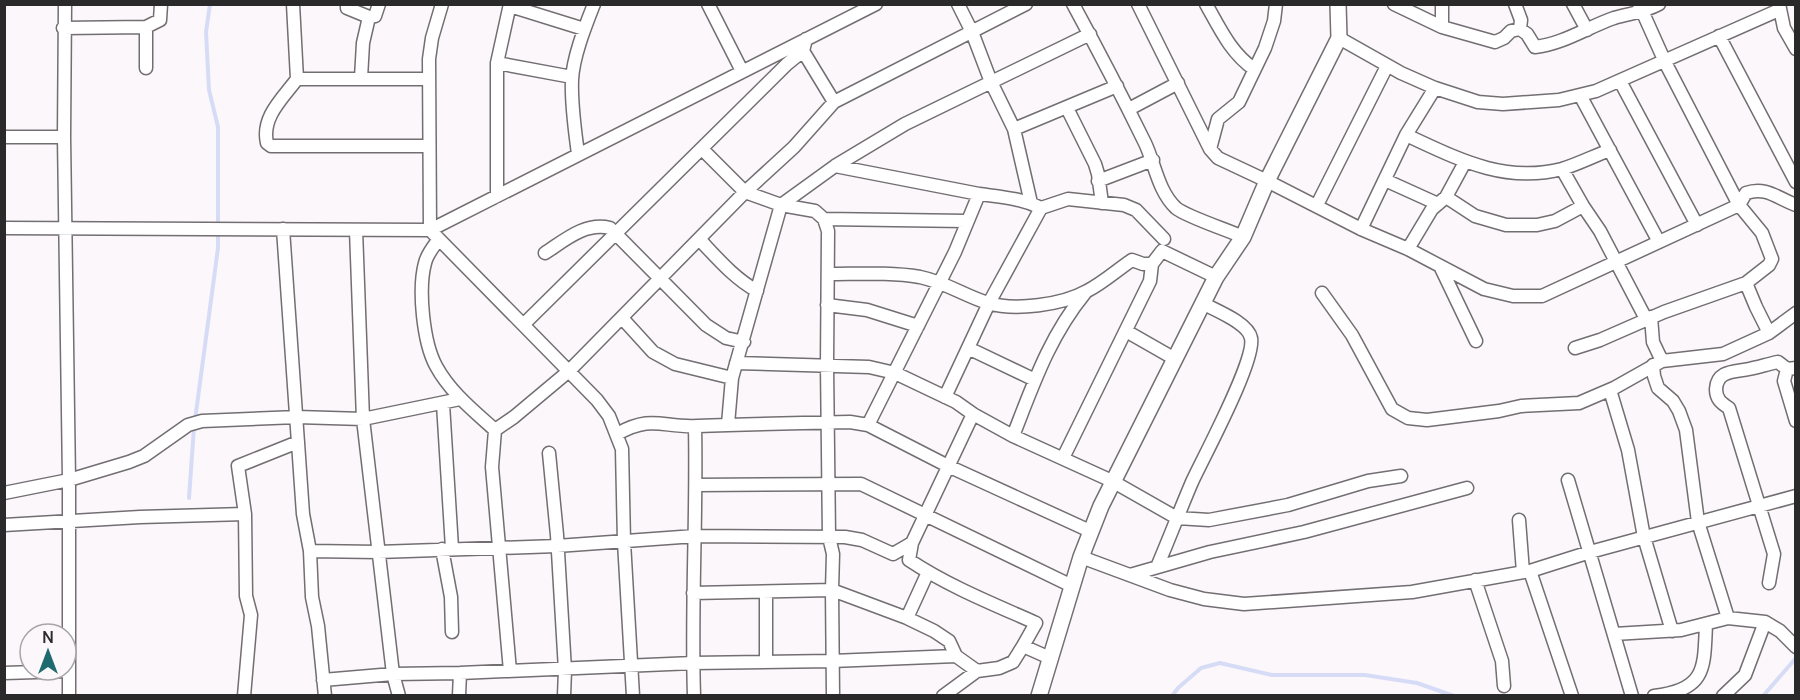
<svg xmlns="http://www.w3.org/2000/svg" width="1800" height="700" viewBox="0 0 1800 700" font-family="Manrope,sans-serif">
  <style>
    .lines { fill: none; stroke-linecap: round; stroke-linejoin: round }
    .stream { stroke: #d7dcf6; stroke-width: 4 }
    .minor-casing { stroke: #726e72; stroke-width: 15 }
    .major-casing { stroke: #726e72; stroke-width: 18 }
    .minor { stroke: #fff; stroke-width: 12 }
    .major { stroke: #fff; stroke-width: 15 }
  </style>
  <rect width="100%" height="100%" fill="#fbf7fb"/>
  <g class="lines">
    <!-- stream -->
    <path class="stream" d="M 195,420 L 218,248 L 218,127 L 209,90 L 206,32 L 210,4
      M 189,498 L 194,427
      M 1172,696 L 1178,688 L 1201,668 L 1220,663 L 1272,675 L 1365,675 L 1417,683 L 1454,696
      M 1763,696 L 1796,658"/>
    <!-- minor casing -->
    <g class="minor-casing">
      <path id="minor" d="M 65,4 L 64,137 L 69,480 L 69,696
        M 293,4 L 297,79 C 283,98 261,117 267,143 L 271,146 L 428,146
        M 347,4 L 347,8 L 369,17
        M 442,4 L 432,38 L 429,59 L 430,230 L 597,400 L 609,416 L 622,449 L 624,542 L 633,696
        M 708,4 L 742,71
        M 958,4 L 972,32 L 991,82 L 1014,129 L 1031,203
        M 1073,4 C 1098,50 1122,96 1145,143 C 1155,164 1158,191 1176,208 C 1187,217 1228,230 1243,237
        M 1138,4 L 1210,149 L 1218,158 L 1267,181 L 1361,229 L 1408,249 L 1484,289 L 1513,296 L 1542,296 L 1739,205 L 1746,193 C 1766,186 1777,198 1796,205
        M 1206,4 C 1220,29 1231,53 1254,69
        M 1394,4 L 1442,27 L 1495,42 L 1504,38 L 1511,31 L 1520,29 L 1527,34 L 1535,47 C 1563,44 1588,27 1614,18 C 1631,13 1642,13 1659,4
        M 1515,4 L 1521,20 L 1520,29
        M 1573,4 L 1587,30
        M 1779,4 L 1784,28 L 1796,49
        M 510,6 L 584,29
        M 1442,27 L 1442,4
        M 63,28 L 146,27
        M 1719,36 L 1796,182
        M 1339,38 L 1401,73 L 1435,88 L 1478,102 L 1503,104 L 1559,100 L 1596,91 L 1779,10
        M 803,51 L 834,102
        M 497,63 L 572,77
        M 146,68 L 146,27 L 160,20 L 161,4
        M 361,78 L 363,43 L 369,17 L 375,16 L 379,4
        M 297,79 L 429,79
        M 1620,81 L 1697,225
        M 1580,95 L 1659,242
        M 1067,108 L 1095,164 L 1098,174 L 1102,203
        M 1129,109 L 1178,83
        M 1014,129 L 1117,86
        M 1406,135 C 1456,158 1504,184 1562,169 C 1578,164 1594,156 1610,150
        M 4,137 L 64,137
        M 1210,149 L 1218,119 L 1239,102 L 1265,48 L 1274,21 L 1276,4
        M 578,154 C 575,130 571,105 572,80 C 573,57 585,27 594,4
        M 1465,162 L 1446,197 L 1475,216 L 1506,225 L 1537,225 L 1555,221 L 1583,206
        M 835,166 L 979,194
        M 1562,169 L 1583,206 L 1600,231 L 1646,319
        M 1385,180 L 1438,204
        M 1098,181 L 1153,160
        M 497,196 L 497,63 L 510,4
        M 1317,205 L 1387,66
        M 1041,208 L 1068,199 L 1124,205 L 1136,210 L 1164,239
        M 824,219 L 966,221
        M 4,228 L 430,230 L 876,4
        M 283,229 L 303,514 L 310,551 L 312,597 L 318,626 L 325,696
        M 1361,229 L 1406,135 L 1435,88
        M 356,230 L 363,419 L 393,674 L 399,696
        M 439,239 C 434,246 427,254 425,263 C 418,289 423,342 436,366 C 450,392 474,411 495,430 L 492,467 L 510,671
        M 700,240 C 718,259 734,278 757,291
        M 1408,249 L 1432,209 L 1446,197
        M 545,253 C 565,240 585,222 610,228 L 706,325 L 726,338 L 744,342
        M 1441,268 L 1476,341
        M 828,274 C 859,274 890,272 920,277 C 945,282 965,296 988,303 C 1015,311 1062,305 1087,291 C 1103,283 1117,270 1132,260 L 1143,264 L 1152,264
        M 1746,283 L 1756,307 L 1769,333
        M 1322,293 L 1352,335 L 1392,409 L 1408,418 L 1427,420 L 1499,411 L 1521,406 L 1579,403 L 1614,388 L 1662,361 L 1723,354 L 1769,333 L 1796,313
        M 827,305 L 867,310 L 918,326
        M 1651,317 L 1653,342 L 1662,361
        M 622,318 L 653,352 L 675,364 L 732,378
        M 524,324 L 787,64 L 803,51 L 806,39
        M 1126,331 L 1175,359
        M 968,348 L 1035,380
        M 1575,348 L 1600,340 L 1664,312 L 1746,283 L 1769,265 L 1772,259 L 1762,233 L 1739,205 L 1665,62 L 1639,4
        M 1653,365 L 1654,376 L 1658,388 L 1673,401 L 1679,411 L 1686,430 L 1698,522 L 1728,618 L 1765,622 L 1780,631 L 1796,647
        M 1796,368 L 1787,369 L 1784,381 L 1796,421
        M 1610,390 L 1628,450 L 1644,537 L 1672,631
        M 443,404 L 452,548
        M 973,414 L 1013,436 L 1112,481 L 1177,518 L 1209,520 L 1288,505 L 1368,481 L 1401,476
        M 728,424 L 732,378 L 781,205 L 835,166 L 905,124 L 1090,34
        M 868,425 L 955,252 L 979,194 C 1001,197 1021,198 1041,208 L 989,303 L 945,397
        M 495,430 L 514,417 L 569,371 L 745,192 L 794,147 L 834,102 L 1026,4
        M 617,434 C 653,414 662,428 698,426 C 749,424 799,423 850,422 L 868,425 L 948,466 L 1090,531
        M 1013,436 C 1033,385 1049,337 1085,293
        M 549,453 L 557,535 L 565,670 L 564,696
        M 1063,458 L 1150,281 L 1152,264 L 1162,251 L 1216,277
        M 1568,480 L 1632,696
        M 696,485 L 861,484 L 1072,586
        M 4,493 L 69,480 L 129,462 L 144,456 L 188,425 L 202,421 L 297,417 L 363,419 L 460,399
        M 1519,520 L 1523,572
        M 4,525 L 140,517 L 245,514
        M 912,543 L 909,560 C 948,586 993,604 1036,623 L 1023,646
        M 442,549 L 451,597 L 452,632
        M 310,551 L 378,552 L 557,546 L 695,536 L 845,537 L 862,540 L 893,554 L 912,543 L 973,414 L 956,402 L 895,373 L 869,367 L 736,363
        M 1081,557 L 1170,590 L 1204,599 L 1244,604 L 1412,592 L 1530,571 L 1590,552 L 1796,496
        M 1157,567 C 1169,539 1180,510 1192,482 C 1204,456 1256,360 1251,338 C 1248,323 1217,311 1204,304
        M 1530,571 L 1572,696
        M 1130,575 L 1210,552 L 1304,532 L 1467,488
        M 1475,580 L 1502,661 L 1504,686
        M 1769,583 L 1774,554 L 1729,408 C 1721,403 1716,399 1716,389 C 1717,370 1735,372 1749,369 C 1759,367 1768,364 1778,362 L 1787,369
        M 766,592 L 766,661
        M 693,593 L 832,590 L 833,554 L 829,537 L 827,365 L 828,231 L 824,219 L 815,211 L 781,205 L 745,192 L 702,149
        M 907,618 L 928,572
        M 1614,634 L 1681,630 L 1728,618
        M 4,673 L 69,671
        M 323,680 L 393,674 L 460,673 L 693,663 L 832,661 L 956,656
        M 244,696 L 251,615 L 246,596 L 245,514 L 238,466 L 298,442
        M 459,696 L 460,673
        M 694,696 C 691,606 697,516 695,427
        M 833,696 L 832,590 L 907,618 L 934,631 L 949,641 L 956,656 L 977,671
        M 943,696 L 977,671 L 999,668 L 1013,662 L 1023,646 L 1050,658
        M 1654,696 C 1707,690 1704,667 1706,624
        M 1723,696 L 1745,675 L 1765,622"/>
    </g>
    <!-- major casing -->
    <g class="major-casing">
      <path id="major" d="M 1039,696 L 1081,557 L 1101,506 L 1216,277 L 1243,237 L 1267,181 L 1339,38 L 1338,4"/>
    </g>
    <!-- minor -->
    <use href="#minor" class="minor"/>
    <!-- major -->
    <use href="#major" class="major"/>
  </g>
  <!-- border -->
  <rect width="1800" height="700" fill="none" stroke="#2b2a2b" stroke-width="12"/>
  <!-- north arrow -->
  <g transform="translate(48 652)"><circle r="28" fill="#fbf7fb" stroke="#a8a5a8" stroke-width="1.5"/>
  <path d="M0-4.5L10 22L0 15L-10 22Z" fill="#1e6a6f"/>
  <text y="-9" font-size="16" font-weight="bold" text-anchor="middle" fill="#2b2a2b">N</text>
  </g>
</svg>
